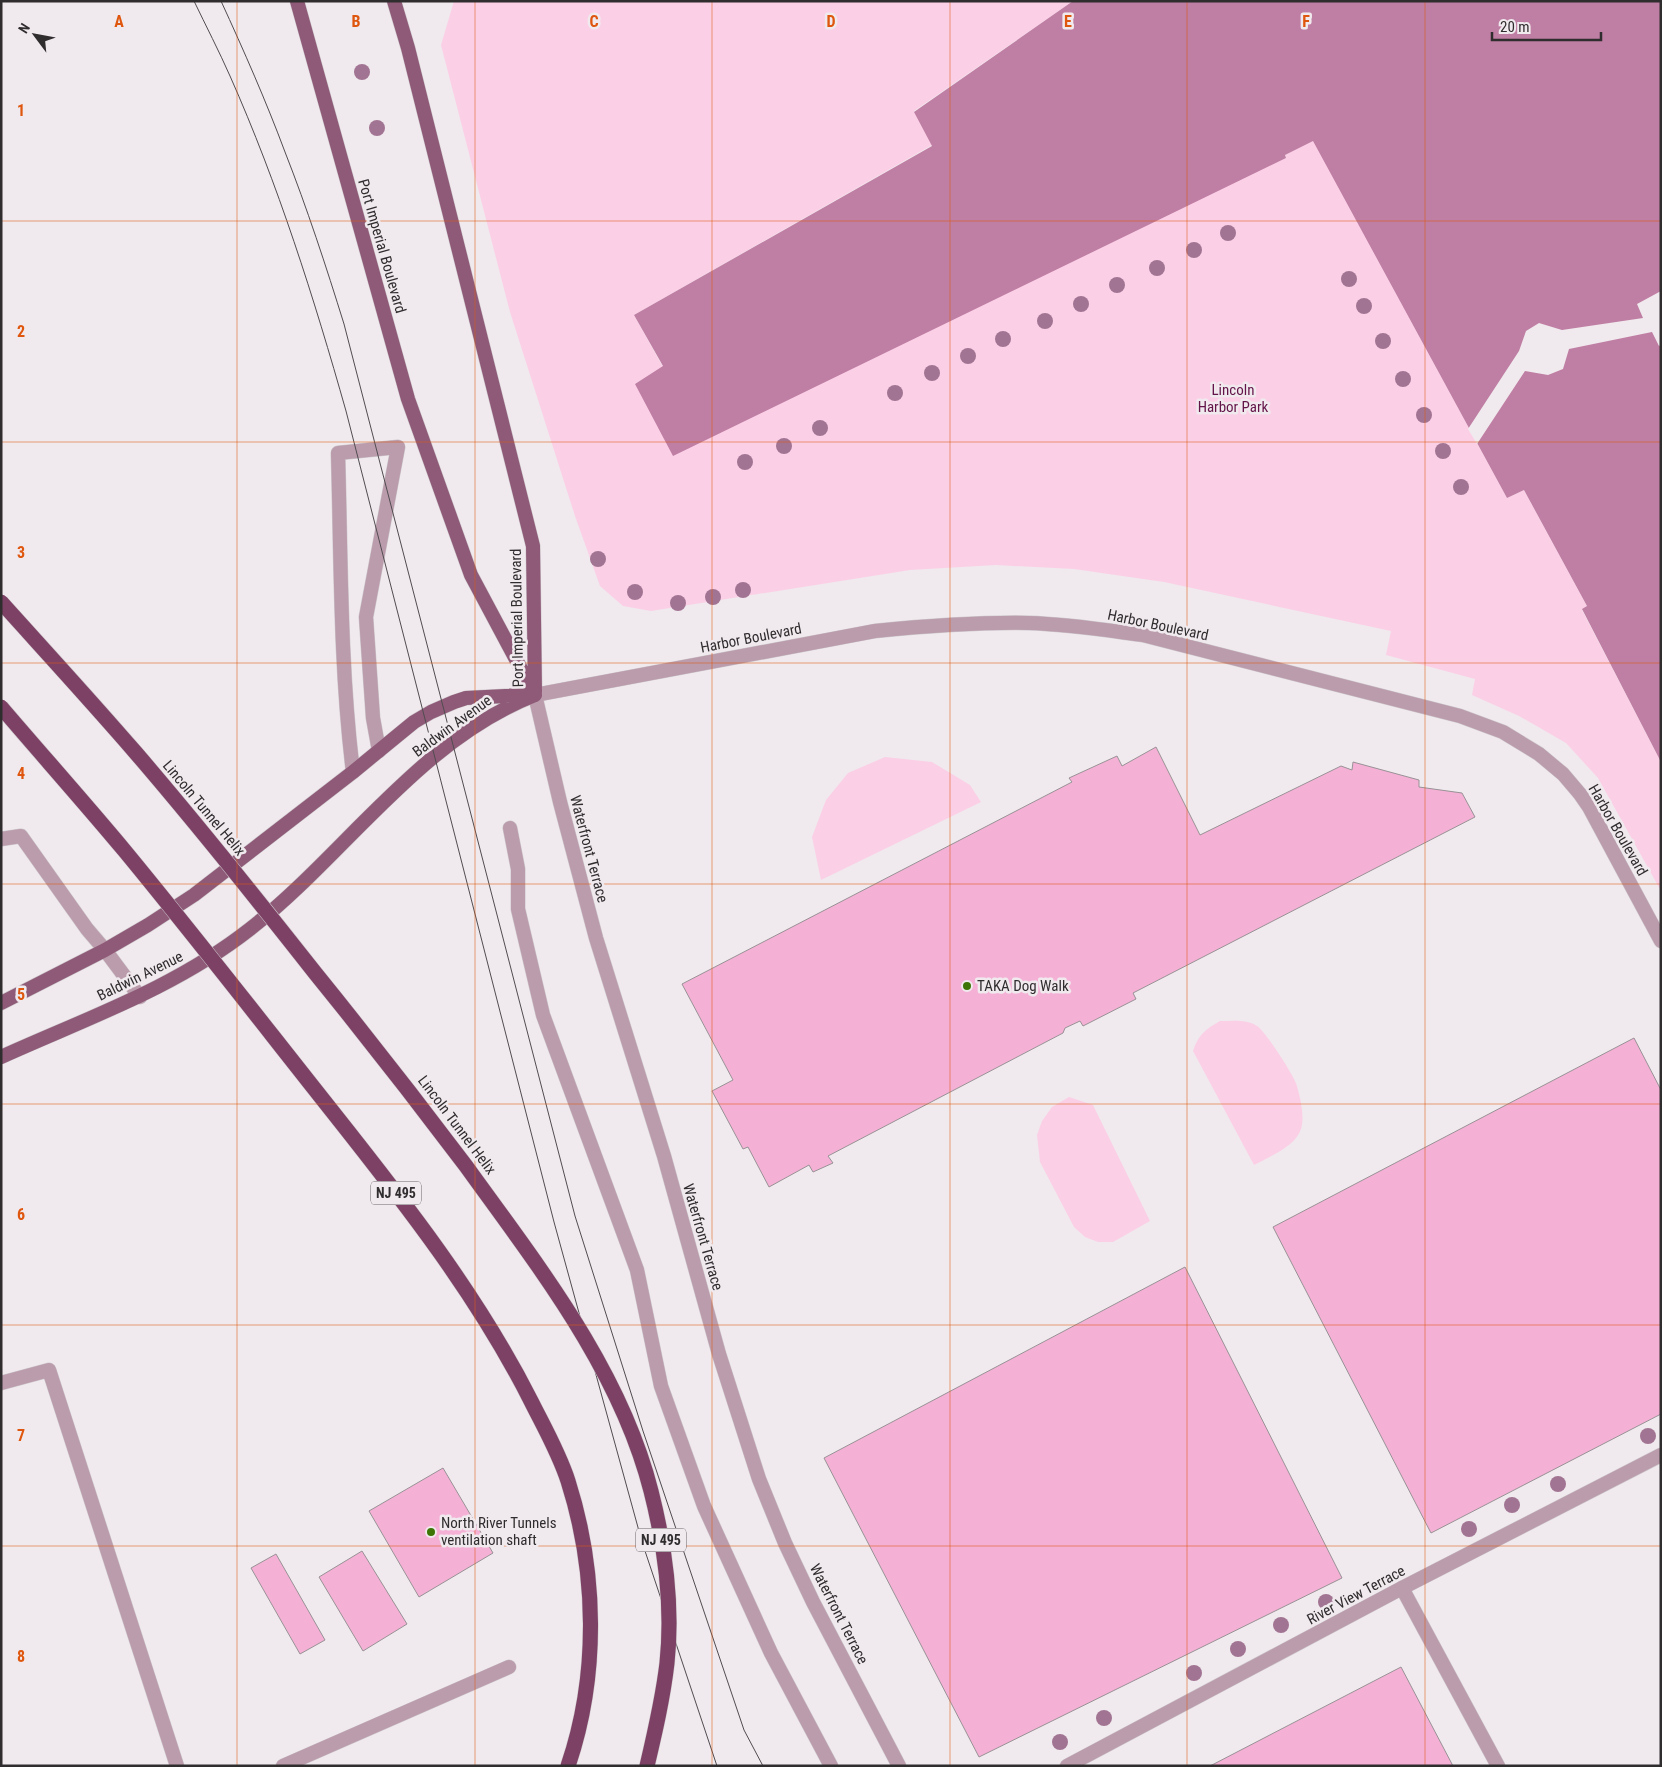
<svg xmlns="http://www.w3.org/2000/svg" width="1662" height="1767" viewBox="0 0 1662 1767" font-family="'Roboto Condensed',sans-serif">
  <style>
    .green { fill: #fbd0e7 }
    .water { fill: #bf7ea3 }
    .pier { fill: #f0e9ed }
    .building { fill: #f5b0d6; stroke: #989295 }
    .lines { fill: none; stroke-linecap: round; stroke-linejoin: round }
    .service-casing { stroke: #cdc7cb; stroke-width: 15 }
    .pedestrian-casing { stroke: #cdc7cb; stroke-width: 15 }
    .minor-casing { stroke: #cdc7cb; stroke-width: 15 }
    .tertiary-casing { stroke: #cdc7cb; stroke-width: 15 }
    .primary-casing { stroke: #cdc7cb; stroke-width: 15 }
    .service { stroke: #bb9cac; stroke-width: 14 }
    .pedestrian { stroke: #bb9cac; stroke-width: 14 }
    .minor { stroke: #bb9cac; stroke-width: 14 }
    .tertiary { stroke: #bb9cac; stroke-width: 14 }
    .primary { stroke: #8e5a78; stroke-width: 14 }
    .tram { stroke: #504c4f; stroke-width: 1 }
    .motorway-bridge-casing { stroke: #cdc7cb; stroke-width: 16; stroke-linecap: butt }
    .motorway-bridge { stroke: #7d4165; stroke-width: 15 }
    .tree { fill: #a27493 }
    .grid { fill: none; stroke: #df570e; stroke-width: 1; stroke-opacity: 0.55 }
    .poi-dot { fill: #3c7505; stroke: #f0e9ed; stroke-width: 2 }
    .labels { text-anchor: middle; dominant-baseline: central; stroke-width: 5; stroke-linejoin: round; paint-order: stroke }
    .shield { fill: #f0e9ed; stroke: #6a6568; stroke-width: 1 }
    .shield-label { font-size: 14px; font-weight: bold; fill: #302d2f }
    .street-label { font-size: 15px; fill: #302d2f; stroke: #f0e9ed }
    .park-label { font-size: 15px; fill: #631449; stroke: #f0e9ed }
    .poi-label { font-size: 15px; fill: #302d2f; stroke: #f0e9ed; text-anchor: start }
    .grid-label { font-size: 16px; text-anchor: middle; font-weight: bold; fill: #df570e; stroke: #f0e9ed; stroke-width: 5; stroke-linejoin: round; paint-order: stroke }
  </style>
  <rect width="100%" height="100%" fill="#f0e9ed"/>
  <!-- green -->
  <path class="green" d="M 454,1 L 1073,1 L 914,111 L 932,145 L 634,315 L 663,367 L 635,384 L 1286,158 L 1285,155 L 1313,140 L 1507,498 L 1524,490 L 1587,606 L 1582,610 L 1661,762 L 1661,891 L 1598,778 L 1566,743 L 1519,716 L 1472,695 L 1475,679 L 1386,655 L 1391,631 L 1164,582 L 1074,569 L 996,565 L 910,570 L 651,611 L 623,606 L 600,586 L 575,516 L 510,312 L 441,45 Z
    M 885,757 L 932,762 L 970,785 L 981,802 L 821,880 L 812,837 L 826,800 L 848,773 Z
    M 1220,1021 C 1232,1021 1247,1019 1257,1026 C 1266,1032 1292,1073 1296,1083 C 1300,1096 1305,1116 1301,1129 C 1296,1146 1269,1157 1254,1165 L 1193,1051 C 1198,1035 1206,1029 1220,1021 Z
    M 1069,1097 L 1093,1105 L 1150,1221 L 1113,1242 L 1098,1242 L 1085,1237 L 1074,1227 L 1040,1162 L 1037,1135 L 1042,1121 L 1052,1107 Z"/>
  <!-- water -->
  <path class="water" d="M 1073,1 L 1661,1 L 1661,762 L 1582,609 L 1587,606 L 1524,490 L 1507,498 L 1313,141 L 1285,155 L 1286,158 L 673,456 L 635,384 L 663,366 L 634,315 L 932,146 L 914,112 Z"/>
  <!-- pier -->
  <path class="pier" d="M 1661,291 L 1661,345 L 1659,346 L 1652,332 L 1569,349 L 1563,369 L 1548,375 L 1525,371 L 1477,444 L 1468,429 L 1519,351 L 1526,331 L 1539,323 L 1562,330 L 1643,318 L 1637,304 Z"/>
  <!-- building -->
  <path class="building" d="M 1156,747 L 1200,835 L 1341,766 L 1352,770 L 1353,762 L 1419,780 L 1419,787 L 1462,793 L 1475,817 L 1133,993 L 1136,999 L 1083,1026 L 1080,1021 L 1065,1028 L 1063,1033 L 828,1156 L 833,1163 L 813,1172 L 809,1165 L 769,1187 L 748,1147 L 743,1149 L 712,1091 L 733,1080 L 682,984 L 1072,782 L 1069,778 L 1117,756 L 1122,766 Z
    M 1634,1038 L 1661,1090 L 1661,1414 L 1431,1533 L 1273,1227 Z
    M 1185,1267 L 1342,1578 L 979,1757 L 824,1458 Z
    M 443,1468 L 493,1553 L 419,1597 L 369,1511 Z
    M 362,1551 L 407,1624 L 363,1651 L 319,1577 Z
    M 276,1554 L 325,1640 L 300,1654 L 251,1568 Z
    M 1401,1667 L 1453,1766 L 1210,1766 Z"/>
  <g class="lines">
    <!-- service casing -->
    <g class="service-casing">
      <path id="service" d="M 353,772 C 340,667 341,559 338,453 L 398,447 L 366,617 L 373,718 L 379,751
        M 1,839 L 21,836 L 87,929 L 105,950 L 140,997
        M 1,1383 L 49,1370 L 177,1766
        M 1402,1588 L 1498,1766
        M 283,1766 L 509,1667"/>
    </g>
    <!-- pedestrian casing -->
    <g class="pedestrian-casing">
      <path id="pedestrian" d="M 510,828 L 518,869 L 518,909 L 543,1015 L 637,1270 L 661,1386 L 704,1506 L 771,1653 L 831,1766"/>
    </g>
    <!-- minor casing -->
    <g class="minor-casing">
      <path id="minor" d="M 535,695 L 875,631 C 926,626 977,622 1029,623 C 1067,624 1105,630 1143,635 L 1460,716 L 1503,732 L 1539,754 L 1563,774 L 1580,794 L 1589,807 L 1661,941
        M 1067,1766 L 1402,1588 L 1661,1455"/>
    </g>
    <!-- tertiary casing -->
    <g class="tertiary-casing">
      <path id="tertiary" d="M 535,695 L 560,802 L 596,938 L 664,1156 L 719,1354 L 759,1479 L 785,1543 L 813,1602 L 899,1766"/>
    </g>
    <!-- primary casing -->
    <g class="primary-casing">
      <path id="primary" d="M 297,1 L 408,399 L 471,575 L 535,695
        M 394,1 L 408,48 L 533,546 L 535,692
        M 1,1003 L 105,950 L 148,925 L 194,895 L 353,772 L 414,722 L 431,712 L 454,702 L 466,698 L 524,695
        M 1,1057 C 87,1018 175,988 250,929 C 346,854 418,741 535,695"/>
    </g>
    <!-- service -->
    <use href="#service" class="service"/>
    <!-- pedestrian -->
    <use href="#pedestrian" class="pedestrian"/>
    <!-- minor -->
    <use href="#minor" class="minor"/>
    <!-- tertiary -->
    <use href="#tertiary" class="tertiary"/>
    <!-- primary -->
    <use href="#primary" class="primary"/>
    <!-- tram -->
    <path class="tram" d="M 194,1 C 206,26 219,51 230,76 C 278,184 314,298 346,411 L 554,1222 L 642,1542 L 717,1766
      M 221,1 C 244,51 266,101 285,152 C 307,208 326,266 344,324 L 575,1216 L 643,1431 L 744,1730 L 763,1766"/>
    <!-- motorway-bridge casing -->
    <g class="motorway-bridge-casing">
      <path id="motorway-bridge" d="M 1,602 C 46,652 92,702 136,753 C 198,825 257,899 316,974 C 367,1037 417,1101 466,1166 C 538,1266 620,1369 651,1491 C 665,1546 673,1606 667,1663 C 663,1698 655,1732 647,1766
        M 1,707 C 42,755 84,802 124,850 C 195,936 263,1024 332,1111 C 405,1203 478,1296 531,1401 C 544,1427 559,1453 568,1481 C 597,1572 599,1675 568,1766"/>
    </g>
    <!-- motorway-bridge -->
    <use href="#motorway-bridge" class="motorway-bridge"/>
  </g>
  <!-- trees -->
  <g class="tree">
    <circle cx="362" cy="72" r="8"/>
    <circle cx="377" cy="128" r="8"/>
    <circle cx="1228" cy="233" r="8"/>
    <circle cx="1194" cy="250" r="8"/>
    <circle cx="1157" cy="268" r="8"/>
    <circle cx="1349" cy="279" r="8"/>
    <circle cx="1117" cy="285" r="8"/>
    <circle cx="1081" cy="304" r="8"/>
    <circle cx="1364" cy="306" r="8"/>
    <circle cx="1045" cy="321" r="8"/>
    <circle cx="1003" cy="339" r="8"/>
    <circle cx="1383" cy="341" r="8"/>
    <circle cx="968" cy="356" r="8"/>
    <circle cx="932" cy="373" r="8"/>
    <circle cx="1403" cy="379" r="8"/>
    <circle cx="895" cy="393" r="8"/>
    <circle cx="1424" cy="415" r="8"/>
    <circle cx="820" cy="428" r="8"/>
    <circle cx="784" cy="446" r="8"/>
    <circle cx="1443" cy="451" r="8"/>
    <circle cx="745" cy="462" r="8"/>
    <circle cx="1461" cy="487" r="8"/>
    <circle cx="598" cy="559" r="8"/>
    <circle cx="743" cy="590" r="8"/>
    <circle cx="635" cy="592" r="8"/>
    <circle cx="713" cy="597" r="8"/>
    <circle cx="678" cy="603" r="8"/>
    <circle cx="1648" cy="1436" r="8"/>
    <circle cx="1558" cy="1484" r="8"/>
    <circle cx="1512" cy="1505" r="8"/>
    <circle cx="1469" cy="1529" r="8"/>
    <circle cx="1326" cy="1602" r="8"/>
    <circle cx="1281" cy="1625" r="8"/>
    <circle cx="1238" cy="1649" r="8"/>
    <circle cx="1194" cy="1673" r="8"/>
    <circle cx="1104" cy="1718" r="8"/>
    <circle cx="1060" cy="1742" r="8"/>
  </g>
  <!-- grid -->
  <path class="grid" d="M 237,1 L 237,1766M 475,1 L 475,1766M 712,1 L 712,1766M 950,1 L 950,1766M 1187,1 L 1187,1766M 1425,1 L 1425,1766M 1,221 L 1661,221M 1,442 L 1661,442M 1,663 L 1661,663M 1,884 L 1661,884M 1,1104 L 1661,1104M 1,1325 L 1661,1325M 1,1546 L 1661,1546"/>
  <!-- markers -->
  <g class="poi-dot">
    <circle cx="967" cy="986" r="5"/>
    <circle cx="431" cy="1532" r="5"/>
  </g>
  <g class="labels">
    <!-- shield labels -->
    <g class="shield">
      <rect x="371" y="1181.5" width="50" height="23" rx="4"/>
      <rect x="636" y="1528.5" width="50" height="23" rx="4"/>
    </g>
    <g class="shield-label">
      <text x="396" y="1193">NJ 495</text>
      <text x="661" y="1540">NJ 495</text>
    </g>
    <!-- street labels -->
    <g class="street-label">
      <text transform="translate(382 246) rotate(74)">Port Imperial Boulevard</text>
      <text transform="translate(517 618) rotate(-91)">Port Imperial Boulevard</text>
      <text transform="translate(1158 625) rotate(12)">Harbor Boulevard</text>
      <text transform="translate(751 638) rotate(-11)">Harbor Boulevard</text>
      <text transform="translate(452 726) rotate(-36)">Baldwin Avenue</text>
      <text transform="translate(204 808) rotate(50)">Lincoln Tunnel Helix</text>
      <text transform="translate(1618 830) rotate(60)">Harbor Boulevard</text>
      <text transform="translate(589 849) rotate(75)">Waterfront Terrace</text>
      <text transform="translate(140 976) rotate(-26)">Baldwin Avenue</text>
      <text transform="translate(457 1125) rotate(53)">Lincoln Tunnel Helix</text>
      <text transform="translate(703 1237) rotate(74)">Waterfront Terrace</text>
      <text transform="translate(1356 1595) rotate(-28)">River View Terrace</text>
      <text transform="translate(839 1614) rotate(63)">Waterfront Terrace</text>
    </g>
    <!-- park labels -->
    <g class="park-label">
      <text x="1233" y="390">Lincoln<tspan x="1233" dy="17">Harbor Park</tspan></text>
    </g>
    <!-- poi labels -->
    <g class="poi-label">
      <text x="977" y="986">TAKA Dog Walk</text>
      <text x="441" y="1523">North River Tunnels<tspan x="441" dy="17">ventilation shaft</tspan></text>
    </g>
  </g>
  <g class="grid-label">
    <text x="119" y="27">A</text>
    <text x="356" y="27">B</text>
    <text x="594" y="27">C</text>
    <text x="831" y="27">D</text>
    <text x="1068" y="27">E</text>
    <text x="1306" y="27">F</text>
    <text x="21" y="116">1</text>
    <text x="21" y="337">2</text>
    <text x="21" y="558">3</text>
    <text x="21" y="779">4</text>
    <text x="21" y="1000">5</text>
    <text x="21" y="1220">6</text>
    <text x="21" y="1441">7</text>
    <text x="21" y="1662">8</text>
  </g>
  <!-- border -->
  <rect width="1662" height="1767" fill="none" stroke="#302d2f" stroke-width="5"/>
  <!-- north arrow -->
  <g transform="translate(35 35) rotate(302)" stroke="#f0e9ed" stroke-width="4" paint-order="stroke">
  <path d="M0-4L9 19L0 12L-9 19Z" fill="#302d2f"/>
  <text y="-8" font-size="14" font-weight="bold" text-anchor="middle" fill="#302d2f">N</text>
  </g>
  <!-- scale -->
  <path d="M1492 32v8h109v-8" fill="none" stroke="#302d2f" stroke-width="2.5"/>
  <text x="1500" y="32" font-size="15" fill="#302d2f" stroke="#f0e9ed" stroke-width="4" paint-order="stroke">20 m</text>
</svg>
